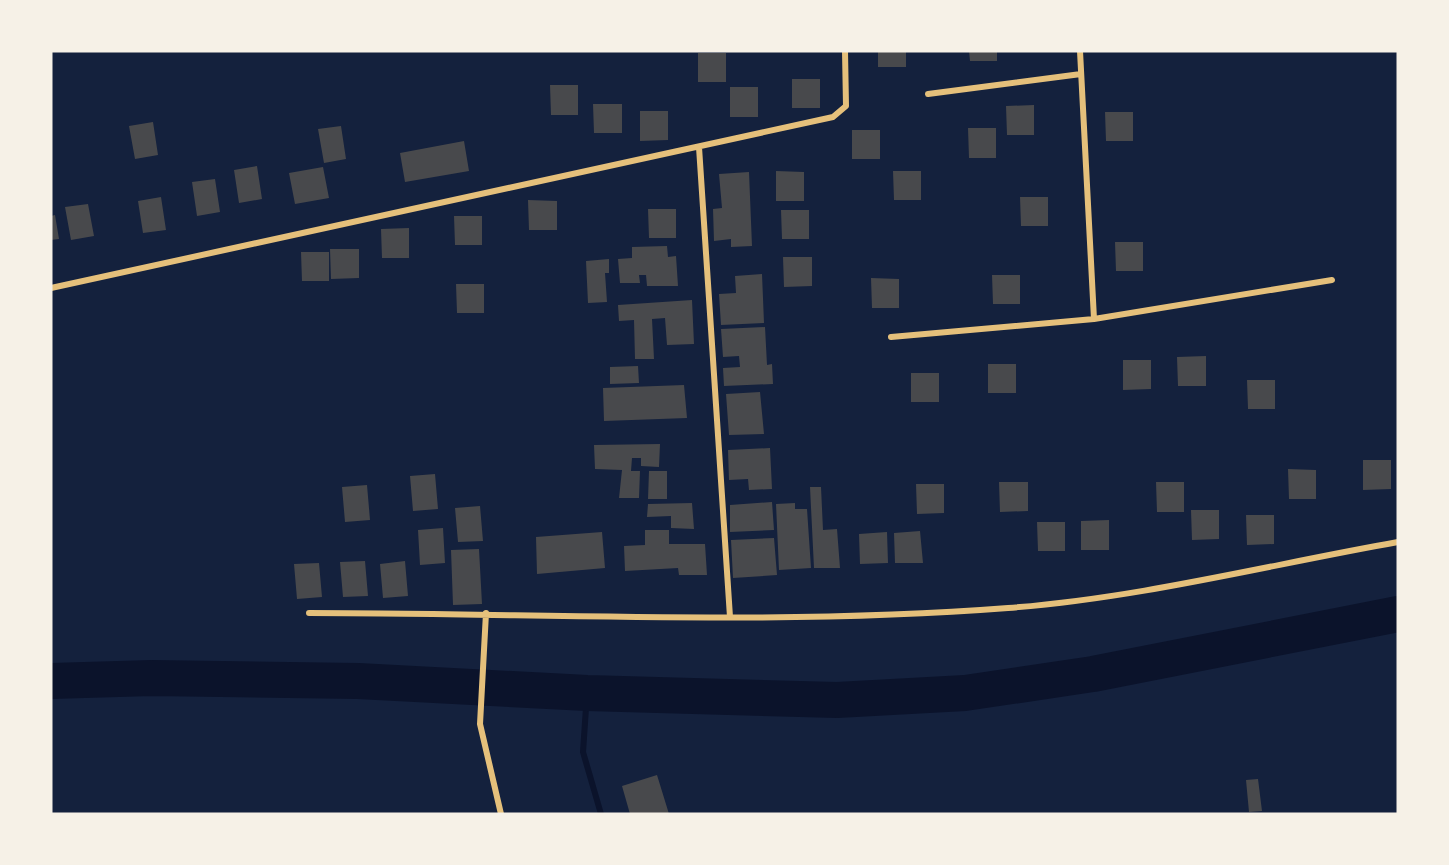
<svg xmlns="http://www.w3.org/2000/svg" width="1449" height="865" viewBox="0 0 1449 865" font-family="Mulish,sans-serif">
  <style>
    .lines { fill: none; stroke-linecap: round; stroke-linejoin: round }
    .stream { stroke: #0b132b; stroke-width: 6 }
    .river { stroke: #0b132b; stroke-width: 36 }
    .building { fill: #48494c }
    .minor { stroke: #e5c07b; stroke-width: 6 }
  </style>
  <rect width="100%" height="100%" fill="#14213d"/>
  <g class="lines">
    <!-- stream -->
    <path class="stream" d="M 587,693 L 583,752 L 601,814"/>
    <!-- river -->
    <path class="river" d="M 51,681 L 152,678 L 358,681 L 587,693 L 837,700 L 965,693 L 1093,674 L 1398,614"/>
  </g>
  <!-- building -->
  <path class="building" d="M 878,51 L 906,51 L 906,67 L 878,67 Z
    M 969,51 L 997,51 L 997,61 L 970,61 Z
    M 698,53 L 726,53 L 726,82 L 698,82 Z
    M 792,79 L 820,79 L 820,108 L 792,108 Z
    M 550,85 L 578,85 L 578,115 L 551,115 Z
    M 730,87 L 758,87 L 758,117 L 730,117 Z
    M 593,104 L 622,104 L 622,133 L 594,133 Z
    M 1034,105 L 1034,135 L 1007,135 L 1006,106 Z
    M 640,111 L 668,111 L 668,140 L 640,141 Z
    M 1105,112 L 1133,112 L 1133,141 L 1106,141 Z
    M 153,122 L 158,155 L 135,159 L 129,126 Z
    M 341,126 L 346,159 L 324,163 L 318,129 Z
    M 968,128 L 996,128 L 996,158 L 969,158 Z
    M 852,130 L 880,130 L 880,159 L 852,159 Z
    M 464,141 L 469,171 L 405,182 L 400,153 Z
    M 257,166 L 262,199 L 239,203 L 234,170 Z
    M 323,167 L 329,198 L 295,204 L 289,173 Z
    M 776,171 L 804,172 L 804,201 L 776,201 Z
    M 893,171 L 921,171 L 921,200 L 894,200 Z
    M 749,172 L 752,246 L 731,247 L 731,239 L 714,241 L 713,209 L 722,208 L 719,174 Z
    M 215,179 L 220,212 L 197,216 L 192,182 Z
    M 161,197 L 166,230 L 143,233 L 138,201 Z
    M 1020,197 L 1048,197 L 1048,226 L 1021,226 Z
    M 528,200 L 557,201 L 557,230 L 529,230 Z
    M 88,204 L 94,236 L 71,240 L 65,207 Z
    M 648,209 L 676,209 L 676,238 L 649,238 Z
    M 781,210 L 809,210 L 809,239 L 782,239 Z
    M 55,215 L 59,239 L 51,240 L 51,216 Z
    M 454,216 L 482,216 L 482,245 L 455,245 Z
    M 409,228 L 409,258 L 382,258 L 381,229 Z
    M 1115,242 L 1143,242 L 1143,271 L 1116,271 Z
    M 667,246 L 668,257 L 676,256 L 678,286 L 647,286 L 646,275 L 639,275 L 640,283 L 620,283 L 618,259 L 632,258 L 632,247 Z
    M 330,249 L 359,249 L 359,278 L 331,279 Z
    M 301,252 L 329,252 L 329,281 L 302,281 Z
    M 783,257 L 812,257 L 812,286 L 784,287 Z
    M 609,259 L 609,273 L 605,273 L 607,302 L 588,303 L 586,261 Z
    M 762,274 L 764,323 L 721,325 L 719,294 L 736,293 L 735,276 Z
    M 992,275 L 1020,275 L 1020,304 L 993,304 Z
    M 871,278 L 899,279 L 899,308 L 872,308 Z
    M 456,284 L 484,284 L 484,313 L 457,313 Z
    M 692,300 L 694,344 L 667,345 L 665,318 L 652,319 L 654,359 L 635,359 L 634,320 L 619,321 L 618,305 Z
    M 765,327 L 767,365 L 772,364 L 773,384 L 724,386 L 723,368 L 740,367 L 739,356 L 723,357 L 721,329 Z
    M 1206,356 L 1206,386 L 1178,386 L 1177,357 Z
    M 1123,360 L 1151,360 L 1151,389 L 1123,390 Z
    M 988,364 L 1016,364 L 1016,393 L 988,393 Z
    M 638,366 L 639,383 L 610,384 L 610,367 Z
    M 911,373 L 939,373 L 939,402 L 911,402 Z
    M 1247,380 L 1275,380 L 1275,409 L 1248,409 Z
    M 684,385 L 687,418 L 604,421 L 603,388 Z
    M 760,392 L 764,434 L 729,435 L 726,394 Z
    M 660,444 L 659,467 L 641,466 L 641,458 L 632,458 L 631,471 L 640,471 L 639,498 L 619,498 L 622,470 L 595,469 L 594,445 Z
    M 770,448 L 772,489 L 749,490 L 748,479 L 729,480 L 728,450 Z
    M 1363,460 L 1391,460 L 1391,489 L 1363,490 Z
    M 1288,469 L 1316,470 L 1316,499 L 1289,499 Z
    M 649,471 L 667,471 L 667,499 L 648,499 Z
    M 435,474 L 438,509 L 413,511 L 410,476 Z
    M 999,482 L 1028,482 L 1028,511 L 1000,512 Z
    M 1156,482 L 1184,482 L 1184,512 L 1157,512 Z
    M 916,484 L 944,484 L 944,513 L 917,514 Z
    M 367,485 L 370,520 L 345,522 L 342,487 Z
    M 810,487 L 821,487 L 823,530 L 837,529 L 840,568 L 814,568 Z
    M 772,502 L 774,530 L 730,532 L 730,505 Z
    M 692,503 L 694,529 L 671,528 L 671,516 L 647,517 L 648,504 Z
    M 795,503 L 795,509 L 807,509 L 811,568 L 779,570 L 776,504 Z
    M 480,506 L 483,541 L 458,542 L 455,508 Z
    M 1191,510 L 1219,510 L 1219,539 L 1192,540 Z
    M 1246,515 L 1274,515 L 1274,544 L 1247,545 Z
    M 1109,520 L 1109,550 L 1081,550 L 1081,521 Z
    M 1037,522 L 1065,522 L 1065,551 L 1038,551 Z
    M 443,528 L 445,563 L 420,565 L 418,530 Z
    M 645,530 L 669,530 L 669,544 L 705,544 L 707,575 L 679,575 L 678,568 L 625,571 L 624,546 L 645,545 Z
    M 920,531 L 923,563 L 895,563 L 894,533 Z
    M 602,532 L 605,568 L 537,574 L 536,537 Z
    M 887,532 L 888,563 L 860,564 L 859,534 Z
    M 774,538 L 777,575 L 733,578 L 731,540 Z
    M 479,549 L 482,604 L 453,605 L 451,550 Z
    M 365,561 L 368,596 L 343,597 L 340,562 Z
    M 405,561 L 408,596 L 383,598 L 380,564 Z
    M 319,563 L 322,597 L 297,599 L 294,564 Z
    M 657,775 L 669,814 L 630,814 L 622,786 Z
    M 1258,779 L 1262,811 L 1249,812 L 1246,780 Z"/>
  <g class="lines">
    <!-- minor -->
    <path class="minor" d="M 1080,51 L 1094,319
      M 928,94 L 1081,74
      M 699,147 L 730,617
      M 51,288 L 833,117 L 846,106 L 845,51
      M 891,337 L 1094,319 L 1332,280
      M 309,613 C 541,613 775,626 1008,608 C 1140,598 1268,565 1398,542
      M 486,613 L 480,724 L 501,814"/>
  </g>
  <!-- border -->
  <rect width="1449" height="865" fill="none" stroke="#f6f1e7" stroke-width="105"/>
</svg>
